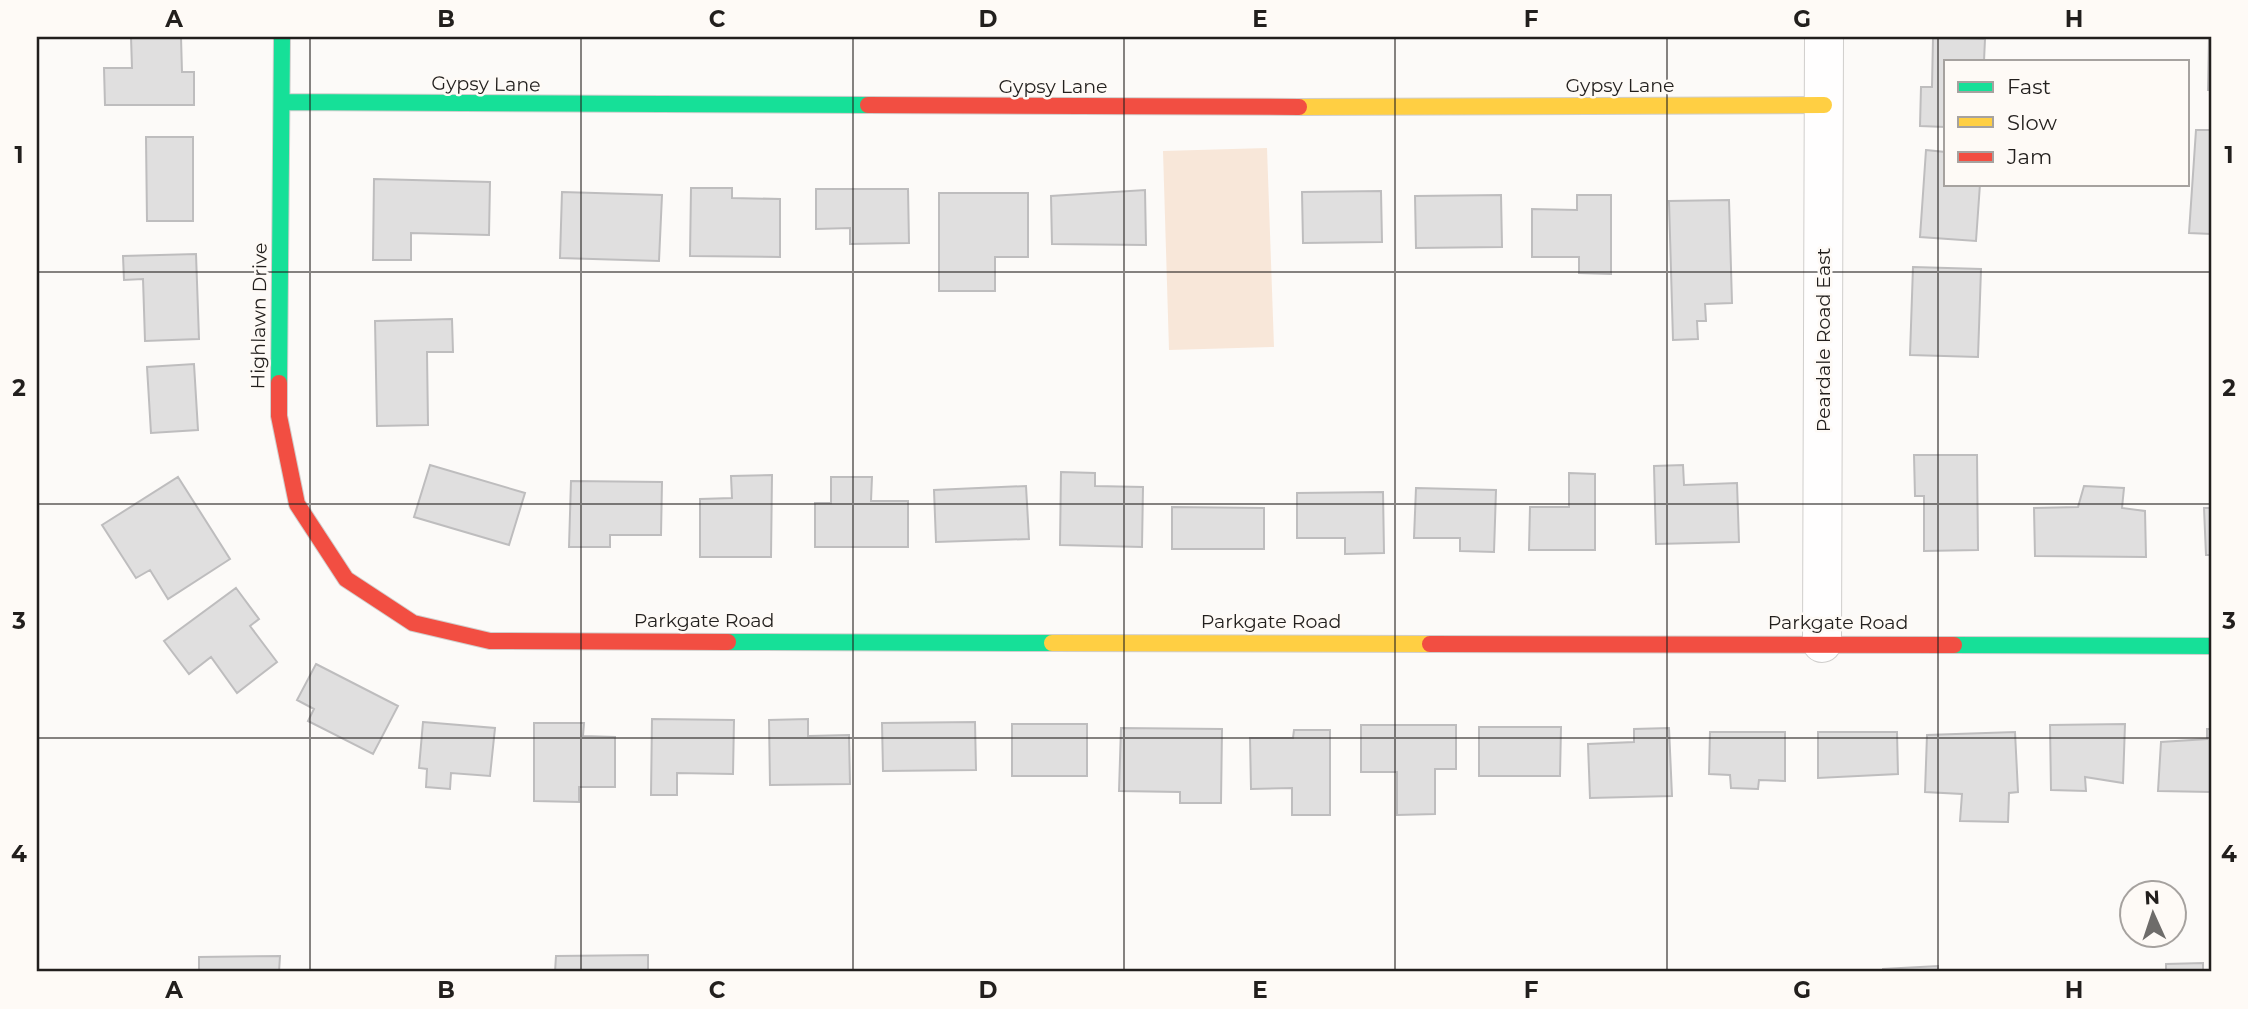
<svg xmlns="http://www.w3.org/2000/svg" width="2248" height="1009" viewBox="0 0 2248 1009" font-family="Montserrat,sans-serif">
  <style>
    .green { fill: #f8e7d9 }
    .building { fill: #e0dfdf; stroke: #bebdbe; stroke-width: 2 }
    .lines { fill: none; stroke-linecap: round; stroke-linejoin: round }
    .street-casing { stroke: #d0cecc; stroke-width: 40 }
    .fast-casing { stroke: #d0cecc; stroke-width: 18 }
    .slow-casing { stroke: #d0cecc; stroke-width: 18 }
    .jam-casing { stroke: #d0cecc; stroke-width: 18 }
    .street { stroke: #fffefe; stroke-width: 38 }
    .fast { stroke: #16e098; stroke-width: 16 }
    .slow { stroke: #ffcf43; stroke-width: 16 }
    .jam { stroke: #f24e42; stroke-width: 16 }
    .grid { fill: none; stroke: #221f1d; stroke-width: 2; stroke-opacity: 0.55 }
    .labels { text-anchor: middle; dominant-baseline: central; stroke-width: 5; stroke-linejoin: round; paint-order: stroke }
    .street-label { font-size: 19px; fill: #221f1d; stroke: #fefaf6 }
    .neatline { fill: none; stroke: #221f1d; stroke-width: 2.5 }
    .grid-label { font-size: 23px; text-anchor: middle; font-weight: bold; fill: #221f1d }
  </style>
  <rect width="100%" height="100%" fill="#fcfaf8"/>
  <!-- green -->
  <path class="green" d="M 1267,148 L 1274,347 L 1169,350 L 1163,151 Z"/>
  <!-- building -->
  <path class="building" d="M 131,37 L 181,37 L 182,72 L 194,72 L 194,105 L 105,105 L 104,68 L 132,68 Z
    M 2209,37 L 2211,90 L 2208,90 Z
    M 1933,38 L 1985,39 L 1984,61 L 1945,61 L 1945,127 L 1920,126 L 1921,87 L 1932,87 Z
    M 2196,130 L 2211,130 L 2211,234 L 2189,233 Z
    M 146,137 L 193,137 L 193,221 L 147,221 Z
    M 1926,150 L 1945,152 L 1945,184 L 1980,184 L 1976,241 L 1920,237 Z
    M 374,179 L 490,182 L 489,235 L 411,233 L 411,260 L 373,260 Z
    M 691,188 L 732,188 L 732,198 L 780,199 L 780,257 L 690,256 Z
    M 816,189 L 908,189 L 909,243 L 850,244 L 850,228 L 816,229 Z
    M 1145,190 L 1146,245 L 1052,244 L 1051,196 Z
    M 1381,191 L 1382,242 L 1303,243 L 1302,192 Z
    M 562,192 L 662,195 L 659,261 L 560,258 Z
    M 939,193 L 1028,193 L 1028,257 L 995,257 L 995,291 L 939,291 Z
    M 1501,195 L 1502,247 L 1416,248 L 1415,196 Z
    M 1577,195 L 1611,195 L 1611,274 L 1579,273 L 1579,257 L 1532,257 L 1532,209 L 1577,210 Z
    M 1729,200 L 1732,303 L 1705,304 L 1706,321 L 1697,321 L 1698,339 L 1673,340 L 1669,201 Z
    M 196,254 L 199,339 L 145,341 L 143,279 L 124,280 L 123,256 Z
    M 1913,267 L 1981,269 L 1978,357 L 1910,355 Z
    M 452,319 L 453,352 L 427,352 L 428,425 L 377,426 L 375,321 Z
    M 194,364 L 198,430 L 151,433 L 147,367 Z
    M 1914,455 L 1977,455 L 1978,550 L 1924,551 L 1924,496 L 1915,496 Z
    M 430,465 L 525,493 L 509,545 L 414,517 Z
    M 1683,465 L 1684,485 L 1737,483 L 1739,542 L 1656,544 L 1654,466 Z
    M 1061,472 L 1095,473 L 1095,486 L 1143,487 L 1142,547 L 1060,545 Z
    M 1569,473 L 1595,474 L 1595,550 L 1529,550 L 1530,507 L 1569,507 Z
    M 772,475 L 771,557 L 700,557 L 700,499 L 732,498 L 731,476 Z
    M 178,477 L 230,559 L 168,599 L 150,570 L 136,578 L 102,525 Z
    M 831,477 L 872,477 L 871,501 L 908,501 L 908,547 L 815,547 L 815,503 L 831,503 Z
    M 571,481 L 662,482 L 661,535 L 610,535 L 610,547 L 569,547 Z
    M 1026,486 L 1029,539 L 936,542 L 934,490 Z
    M 2084,486 L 2124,488 L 2122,508 L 2145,511 L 2146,557 L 2035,556 L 2034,508 L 2078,507 Z
    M 1416,488 L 1496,490 L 1494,552 L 1460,551 L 1460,538 L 1414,538 Z
    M 1383,492 L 1384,553 L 1345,554 L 1345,538 L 1297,538 L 1297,493 Z
    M 1172,507 L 1264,508 L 1264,549 L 1172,549 Z
    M 2204,508 L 2211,508 L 2211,555 L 2206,555 Z
    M 236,588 L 259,619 L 250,626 L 277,662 L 237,693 L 211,657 L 189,674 L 164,641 Z
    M 316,664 L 398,706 L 373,754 L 308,721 L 314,709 L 297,700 Z
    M 652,719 L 734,720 L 733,774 L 677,773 L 677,795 L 651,795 Z
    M 808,719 L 808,736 L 849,735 L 850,784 L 770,785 L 769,720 Z
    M 423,722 L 495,728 L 490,776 L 451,773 L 450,789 L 426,787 L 427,769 L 419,768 Z
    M 975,722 L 976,770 L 883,771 L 882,723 Z
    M 534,723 L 584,723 L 583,736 L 615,737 L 615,787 L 579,787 L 579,802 L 534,801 Z
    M 1012,724 L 1087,724 L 1087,776 L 1012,776 Z
    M 2125,724 L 2123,783 L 2085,777 L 2086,791 L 2051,790 L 2050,725 Z
    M 1361,725 L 1456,725 L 1456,769 L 1435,769 L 1435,814 L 1397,815 L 1397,772 L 1361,772 Z
    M 1479,727 L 1561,727 L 1560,776 L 1479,776 Z
    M 1121,728 L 1222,729 L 1221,803 L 1180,803 L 1180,792 L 1119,791 Z
    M 1669,728 L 1672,796 L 1590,798 L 1588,744 L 1634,742 L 1634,729 Z
    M 2207,729 L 2211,729 L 2211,792 L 2158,791 L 2161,742 L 2207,739 Z
    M 1294,730 L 1330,730 L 1330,815 L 1292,815 L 1292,788 L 1251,789 L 1250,738 L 1293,738 Z
    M 1710,732 L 1785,732 L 1785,781 L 1759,780 L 1758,789 L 1731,788 L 1730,775 L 1709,774 Z
    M 1818,732 L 1897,732 L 1898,774 L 1818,778 Z
    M 2015,732 L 2018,792 L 2009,793 L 2008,822 L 1960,821 L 1962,794 L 1925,792 L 1927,735 Z
    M 648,955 L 648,972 L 555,972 L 556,956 Z
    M 280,956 L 279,972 L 199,972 L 199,957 Z
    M 2203,963 L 2203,972 L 2166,972 L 2166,964 Z
    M 1938,966 L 1938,972 L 1883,972 L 1883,969 Z"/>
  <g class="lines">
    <!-- street casing -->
    <g class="street-casing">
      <path id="street" d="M 1822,643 L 1824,37"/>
    </g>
    <!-- fast casing -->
    <g class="fast-casing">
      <path id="fast" d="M 283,102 L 868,105
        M 279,383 L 282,37
        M 728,642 L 1052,643
        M 1954,645 L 2211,646"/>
    </g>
    <!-- slow casing -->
    <g class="slow-casing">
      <path id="slow" d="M 1299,107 L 1824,105
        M 1052,643 L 1430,644"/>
    </g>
    <!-- jam casing -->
    <g class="jam-casing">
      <path id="jam" d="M 868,105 L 1299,107
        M 279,383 L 279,416 L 297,504 L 346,579 L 413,623 L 490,641 L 728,642
        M 1430,644 L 1954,645"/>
    </g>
    <!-- street -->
    <use href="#street" class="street"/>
    <!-- fast -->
    <use href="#fast" class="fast"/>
    <!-- slow -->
    <use href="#slow" class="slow"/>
    <!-- jam -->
    <use href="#jam" class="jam"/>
  </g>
  <!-- grid -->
  <path class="grid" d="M 310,37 L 310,972M 581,37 L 581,972M 853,37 L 853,972M 1124,37 L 1124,972M 1395,37 L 1395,972M 1667,37 L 1667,972M 1938,37 L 1938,972M 37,272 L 2211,272M 37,504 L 2211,504M 37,738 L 2211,738"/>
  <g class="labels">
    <!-- street labels -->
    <g class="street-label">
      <text transform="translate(486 84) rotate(1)">Gypsy Lane</text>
      <text x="1620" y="85">Gypsy Lane</text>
      <text x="1053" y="86">Gypsy Lane</text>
      <text transform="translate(259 316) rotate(-89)">Highlawn Drive</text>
      <text transform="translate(1823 340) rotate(-90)">Peardale Road East</text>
      <text x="704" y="620">Parkgate Road</text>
      <text x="1271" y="621">Parkgate Road</text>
      <text x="1838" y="622">Parkgate Road</text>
    </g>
  </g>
  <!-- border -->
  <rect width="2248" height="1009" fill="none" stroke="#fefaf6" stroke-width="77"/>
  <!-- legend -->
  <rect x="1944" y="60" width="245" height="126" fill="#fefaf6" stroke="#a6a29f" stroke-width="2"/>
  <rect x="1958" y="82" width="35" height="10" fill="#16e098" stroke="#a6a29f" stroke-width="2"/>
  <text x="2007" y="94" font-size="21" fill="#221f1d">Fast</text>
  <rect x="1958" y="117" width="35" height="10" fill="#ffcf43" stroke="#a6a29f" stroke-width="2"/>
  <text x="2007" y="130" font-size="21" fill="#221f1d">Slow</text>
  <rect x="1958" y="152" width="35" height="10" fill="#f24e42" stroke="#a6a29f" stroke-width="2"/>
  <text x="2007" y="164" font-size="21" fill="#221f1d">Jam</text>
  <!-- north arrow -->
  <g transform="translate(2153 914) rotate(357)"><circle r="33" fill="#fefaf6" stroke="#a6a29f" stroke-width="2"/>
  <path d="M0-5L12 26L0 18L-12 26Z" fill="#6e6c6a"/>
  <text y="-10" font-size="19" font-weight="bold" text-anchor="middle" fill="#221f1d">N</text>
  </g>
  <rect x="38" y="38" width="2172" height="932" class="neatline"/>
  <g class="grid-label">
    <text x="174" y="27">A</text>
    <text x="446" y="27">B</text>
    <text x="717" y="27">C</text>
    <text x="988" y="27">D</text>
    <text x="1260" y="27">E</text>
    <text x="1531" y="27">F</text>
    <text x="1802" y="27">G</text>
    <text x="2074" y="27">H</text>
    <text x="19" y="163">1</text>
    <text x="2229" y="163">1</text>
    <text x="19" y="396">2</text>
    <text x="2229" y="396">2</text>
    <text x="19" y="629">3</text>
    <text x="2229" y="629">3</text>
    <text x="19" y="862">4</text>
    <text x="2229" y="862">4</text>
    <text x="174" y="998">A</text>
    <text x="446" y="998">B</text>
    <text x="717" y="998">C</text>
    <text x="988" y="998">D</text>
    <text x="1260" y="998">E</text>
    <text x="1531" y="998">F</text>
    <text x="1802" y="998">G</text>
    <text x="2074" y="998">H</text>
  </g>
</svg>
